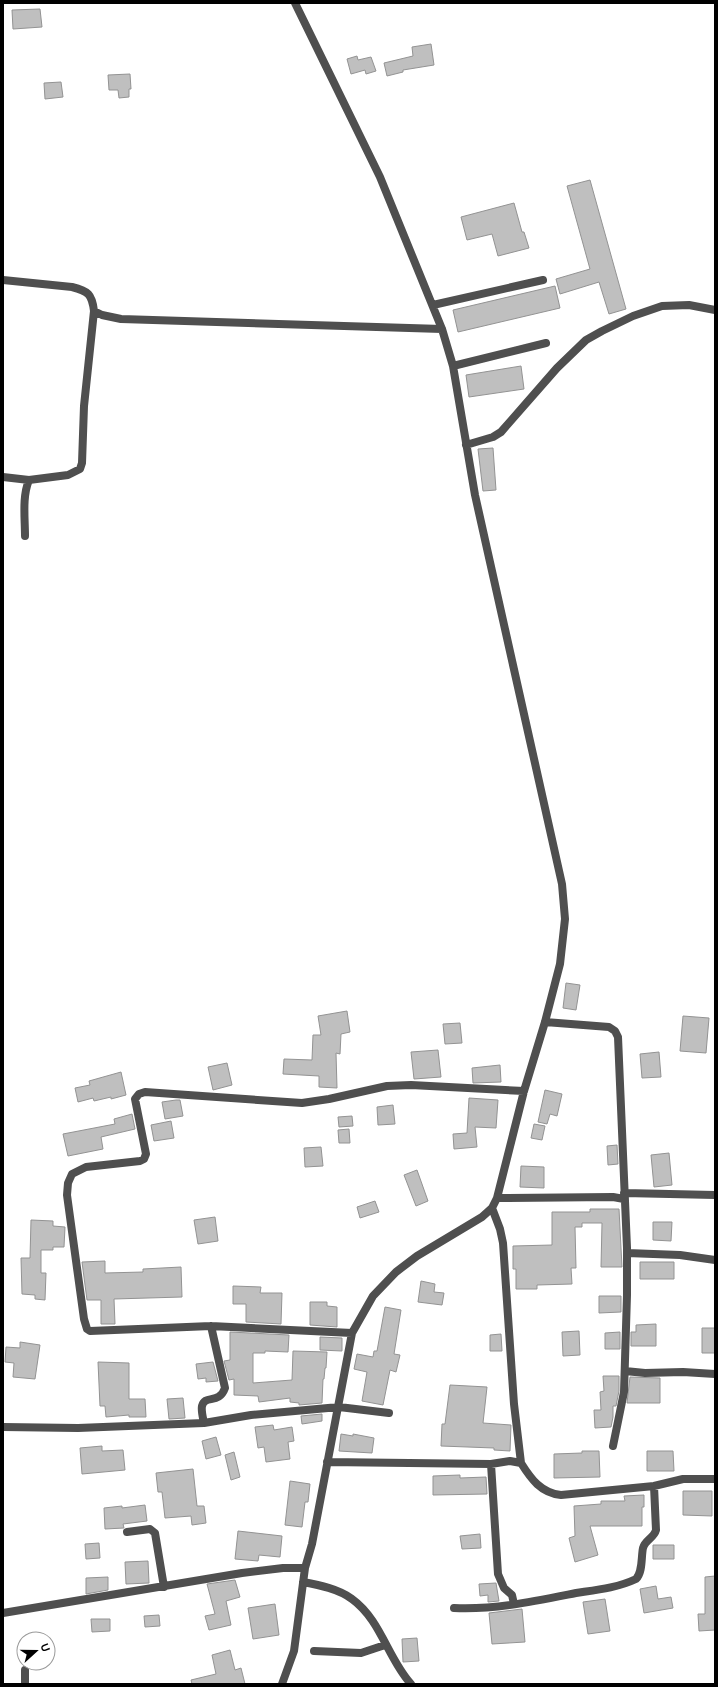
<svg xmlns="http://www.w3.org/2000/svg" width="718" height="1687" viewBox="0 0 718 1687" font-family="Cabin,sans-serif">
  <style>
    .building { fill: #bfbfbf; stroke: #939393 }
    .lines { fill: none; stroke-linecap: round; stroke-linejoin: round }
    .street { stroke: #4f4f4f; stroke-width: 8 }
  </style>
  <rect width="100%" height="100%" fill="#fff"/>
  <!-- building -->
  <path class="building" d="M 40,9 L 42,27 L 13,29 L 12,10 Z
    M 431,44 L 434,65 L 403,70 L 403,72 L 387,76 L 384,63 L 413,56 L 412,47 Z
    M 357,56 L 358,60 L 371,57 L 376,71 L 366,74 L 365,70 L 351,74 L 347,59 Z
    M 130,74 L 131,89 L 129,89 L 129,97 L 119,98 L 118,90 L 109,90 L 108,75 Z
    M 61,82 L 63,97 L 45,99 L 44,83 Z
    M 590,180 L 626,309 L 609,314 L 599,282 L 560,294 L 556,279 L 590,269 L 567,186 Z
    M 514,203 L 522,232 L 524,232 L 529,248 L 498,256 L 492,234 L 467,240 L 461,217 Z
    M 555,286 L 560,308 L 458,332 L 453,310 Z
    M 521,366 L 524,389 L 469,397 L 466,375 Z
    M 493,448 L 496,490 L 483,491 L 478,449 Z
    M 566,983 L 580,985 L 576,1010 L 563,1008 Z
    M 347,1011 L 350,1032 L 341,1034 L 340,1054 L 336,1053 L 337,1088 L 319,1087 L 319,1076 L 283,1074 L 284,1059 L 312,1060 L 313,1035 L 321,1035 L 318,1016 Z
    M 683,1016 L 709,1018 L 706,1053 L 680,1051 Z
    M 460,1023 L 462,1043 L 445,1044 L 443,1024 Z
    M 438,1050 L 441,1077 L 414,1079 L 411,1052 Z
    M 659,1052 L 661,1077 L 642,1078 L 640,1054 Z
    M 227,1063 L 232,1085 L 213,1090 L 208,1067 Z
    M 500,1065 L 501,1082 L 473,1083 L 472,1068 Z
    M 121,1072 L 126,1095 L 111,1099 L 111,1097 L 94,1101 L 93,1098 L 78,1102 L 75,1088 L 90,1085 L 89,1081 Z
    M 545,1090 L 562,1094 L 557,1116 L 550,1114 L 547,1124 L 538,1122 Z
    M 469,1098 L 498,1100 L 496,1128 L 475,1127 L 477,1147 L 454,1149 L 453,1134 L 467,1133 Z
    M 176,1100 L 180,1100 L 183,1116 L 165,1119 L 162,1102 Z
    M 393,1105 L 395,1124 L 378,1125 L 377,1107 Z
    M 132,1114 L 135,1129 L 101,1137 L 103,1149 L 68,1156 L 63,1134 L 115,1124 L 114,1119 Z
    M 352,1116 L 353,1126 L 339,1127 L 338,1117 Z
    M 171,1121 L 174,1138 L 154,1141 L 151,1125 Z
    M 534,1124 L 545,1126 L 542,1140 L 531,1138 Z
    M 349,1129 L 350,1143 L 339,1143 L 338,1130 Z
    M 617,1145 L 618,1164 L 608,1165 L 607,1146 Z
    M 321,1147 L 323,1166 L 305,1167 L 304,1148 Z
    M 669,1153 L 672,1185 L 654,1187 L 651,1155 Z
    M 521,1166 L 544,1167 L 544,1188 L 520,1187 Z
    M 417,1170 L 428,1201 L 416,1206 L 404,1175 Z
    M 375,1201 L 379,1212 L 360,1218 L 357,1207 Z
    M 590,1209 L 619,1209 L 622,1267 L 601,1267 L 602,1223 L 582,1223 L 582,1227 L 575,1227 L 576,1268 L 571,1268 L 572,1284 L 537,1285 L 537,1289 L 516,1289 L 516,1269 L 513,1269 L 513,1246 L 552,1245 L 552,1212 L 590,1212 Z
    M 215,1217 L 218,1241 L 198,1244 L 194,1220 Z
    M 31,1220 L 53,1221 L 53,1226 L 65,1227 L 64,1247 L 53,1247 L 53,1250 L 41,1250 L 41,1273 L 46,1273 L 45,1300 L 35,1299 L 35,1295 L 22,1294 L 21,1258 L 30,1258 Z
    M 653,1222 L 672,1222 L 671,1241 L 653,1240 Z
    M 105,1261 L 105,1273 L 143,1272 L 143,1269 L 181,1267 L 182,1297 L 114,1299 L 115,1324 L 101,1324 L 101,1300 L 87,1300 L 82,1262 Z
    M 640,1262 L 674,1262 L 674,1279 L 640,1279 Z
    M 421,1281 L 435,1284 L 434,1292 L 444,1293 L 442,1305 L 418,1302 Z
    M 233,1286 L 261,1287 L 260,1293 L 282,1293 L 281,1324 L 246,1322 L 246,1304 L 233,1304 Z
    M 599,1296 L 621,1296 L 621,1312 L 599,1313 Z
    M 310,1302 L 327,1302 L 327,1306 L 337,1307 L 337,1327 L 310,1325 Z
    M 385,1307 L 401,1310 L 394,1354 L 400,1355 L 396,1372 L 390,1370 L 383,1405 L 362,1401 L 367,1372 L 354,1369 L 357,1354 L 373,1357 L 374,1351 L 377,1351 Z
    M 656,1324 L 656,1346 L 631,1346 L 631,1332 L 636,1332 L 636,1325 Z
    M 702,1328 L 715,1328 L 715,1353 L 702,1353 Z
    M 579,1331 L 580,1355 L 563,1356 L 562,1332 Z
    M 230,1332 L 289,1335 L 288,1352 L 265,1351 L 265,1353 L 253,1353 L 253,1383 L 292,1380 L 293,1351 L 327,1352 L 326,1368 L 325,1368 L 324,1379 L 323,1379 L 322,1403 L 299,1405 L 299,1403 L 290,1402 L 290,1398 L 259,1402 L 258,1396 L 234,1395 L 234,1379 L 229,1380 L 224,1361 L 230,1360 Z
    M 620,1332 L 620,1349 L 605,1349 L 605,1333 Z
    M 501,1334 L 502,1351 L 490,1351 L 490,1335 Z
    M 320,1337 L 342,1338 L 342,1351 L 320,1350 Z
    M 20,1342 L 40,1345 L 35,1379 L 13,1377 L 14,1363 L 5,1362 L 6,1347 L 20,1348 Z
    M 98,1362 L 129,1363 L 129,1399 L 145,1399 L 146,1417 L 129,1417 L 129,1415 L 106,1417 L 105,1406 L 100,1406 Z
    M 213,1362 L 218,1381 L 206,1382 L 206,1378 L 198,1379 L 196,1364 Z
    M 603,1376 L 619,1376 L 619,1391 L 616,1406 L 613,1406 L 613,1417 L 611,1427 L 595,1428 L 594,1410 L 601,1410 L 600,1392 L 604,1391 Z
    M 630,1377 L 660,1378 L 660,1403 L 627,1403 Z
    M 450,1385 L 487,1387 L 483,1423 L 511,1425 L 510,1451 L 494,1450 L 494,1448 L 441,1446 L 442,1424 L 445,1424 Z
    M 183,1398 L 185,1418 L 169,1419 L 167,1399 Z
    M 322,1414 L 322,1421 L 302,1424 L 301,1416 Z
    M 273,1425 L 274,1430 L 292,1427 L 294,1441 L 288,1442 L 290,1459 L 266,1462 L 264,1447 L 258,1448 L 255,1427 Z
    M 341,1434 L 353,1436 L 353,1434 L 374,1438 L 372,1453 L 339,1451 Z
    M 216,1437 L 221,1455 L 206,1459 L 202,1441 Z
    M 102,1446 L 102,1451 L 123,1450 L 125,1470 L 82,1474 L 80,1448 Z
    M 582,1451 L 599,1451 L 600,1477 L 554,1478 L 554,1454 L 582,1453 Z
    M 647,1451 L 673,1451 L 674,1471 L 647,1471 Z
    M 234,1452 L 240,1477 L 231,1480 L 225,1455 Z
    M 193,1469 L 197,1506 L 204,1506 L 206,1523 L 192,1525 L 191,1516 L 165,1518 L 162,1492 L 158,1492 L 156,1473 Z
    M 460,1475 L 460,1478 L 486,1477 L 487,1494 L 433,1495 L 433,1476 Z
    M 290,1481 L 310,1484 L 308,1502 L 305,1502 L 302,1527 L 285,1525 Z
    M 683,1491 L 712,1491 L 712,1516 L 683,1515 Z
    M 644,1495 L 644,1507 L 642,1507 L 642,1526 L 590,1526 L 598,1555 L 575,1562 L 569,1538 L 575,1536 L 574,1506 L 601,1504 L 601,1501 L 625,1501 L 624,1496 Z
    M 145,1505 L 147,1521 L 123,1524 L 124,1528 L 105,1529 L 104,1508 L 122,1506 L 122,1508 Z
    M 238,1531 L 282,1536 L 280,1557 L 259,1555 L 258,1561 L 235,1559 Z
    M 480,1534 L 481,1548 L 462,1549 L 460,1536 Z
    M 99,1543 L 100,1558 L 86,1559 L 85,1544 Z
    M 653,1545 L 674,1545 L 674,1559 L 653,1559 Z
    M 148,1561 L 149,1583 L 126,1584 L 125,1562 Z
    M 715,1576 L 715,1630 L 699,1631 L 698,1614 L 705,1614 L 705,1577 Z
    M 108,1577 L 108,1590 L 86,1594 L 86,1578 Z
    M 235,1580 L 240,1597 L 226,1601 L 231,1625 L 209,1630 L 205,1616 L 215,1614 L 207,1584 Z
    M 496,1583 L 499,1601 L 488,1602 L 488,1595 L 480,1596 L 479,1584 Z
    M 656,1586 L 658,1599 L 671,1597 L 673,1608 L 644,1613 L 640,1589 Z
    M 605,1599 L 610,1631 L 588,1634 L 583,1602 Z
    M 275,1604 L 279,1635 L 253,1639 L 248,1608 Z
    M 522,1609 L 525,1642 L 492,1644 L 489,1613 Z
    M 159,1615 L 160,1626 L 145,1627 L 144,1616 Z
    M 91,1619 L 110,1619 L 110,1631 L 92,1632 Z
    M 417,1638 L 419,1661 L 403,1662 L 402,1639 Z
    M 230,1650 L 235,1670 L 241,1668 L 245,1684 L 192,1684 L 191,1680 L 216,1674 L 212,1655 Z"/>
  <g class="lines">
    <!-- street -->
    <path class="street" d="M 3,280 L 72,287 C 88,291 92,294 94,311 L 102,315 L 121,319 L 442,329
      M 433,305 L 543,280
      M 453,366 L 546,343
      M 466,445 L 493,437 L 501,432 L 557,368 L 586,340 L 602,331 L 633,316 L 662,306 L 689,305 L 715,310
      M 3,477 L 29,480
      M 25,536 C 25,518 22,497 29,480 L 68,475 L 80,469 L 82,463 L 84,406 L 94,311
      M 545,1022 L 609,1027 L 615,1031 L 618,1037 L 627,1248 L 627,1295 L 624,1392 L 613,1446
      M 624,1193 L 715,1195
      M 497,1198 L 613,1197 L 624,1199
      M 492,1208 L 500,1229 L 503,1243 L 514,1404 L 521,1463
      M 627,1253 L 680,1255 L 715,1260
      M 352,1333 L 211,1326 L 90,1331 L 87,1329 L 84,1319 L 67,1195 L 68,1183 L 72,1174 L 86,1167 L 140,1161 L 144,1159 L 146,1154 L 135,1099 L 139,1094 L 145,1092 L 302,1103 L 329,1099 L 387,1086 L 411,1085 L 524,1091
      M 625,1371 L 645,1373 L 683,1372 L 715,1374
      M 204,1423 C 203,1418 201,1411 202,1406 C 205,1394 219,1405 225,1388 L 211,1326
      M 3,1427 L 78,1428 L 204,1423 L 251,1415 L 339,1407 L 389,1413
      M 327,1462 L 491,1464 L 510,1461 L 521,1463 C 531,1479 541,1493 561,1495 L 654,1486 L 683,1479 L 715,1479
      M 491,1464 L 498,1574 L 504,1588 L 512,1595 L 514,1604
      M 127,1532 L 150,1529 L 155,1533 L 164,1587
      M 303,1582 C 319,1585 339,1589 352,1599 C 381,1620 388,1659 411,1684
      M 454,1608 C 495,1610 536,1601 576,1593 C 596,1590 617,1588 636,1579 C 643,1572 641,1557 643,1548 C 645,1540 654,1538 656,1530 L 654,1486
      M 3,1613 L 242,1573 L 283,1568 L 305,1568
      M 314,1651 L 361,1653 L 385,1645
      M 25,1670 L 25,1684
      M 282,1684 L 294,1651 L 305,1568 L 312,1544 L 352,1333 L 373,1296 L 396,1272 L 417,1256 L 482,1217 L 492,1208 L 497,1198 L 524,1091 L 545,1022 L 560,964 L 565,919 L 562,884 L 475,495 L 453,366 L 442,329 L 380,177 L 295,3"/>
  </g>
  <!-- border -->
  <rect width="718" height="1687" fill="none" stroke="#000000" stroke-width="8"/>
  <!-- north arrow -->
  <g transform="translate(36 1651) rotate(69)"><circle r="19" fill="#ffffff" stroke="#999999"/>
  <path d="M0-3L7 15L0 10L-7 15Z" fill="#000000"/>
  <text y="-6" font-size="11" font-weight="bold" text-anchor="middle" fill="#000000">U</text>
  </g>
</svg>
